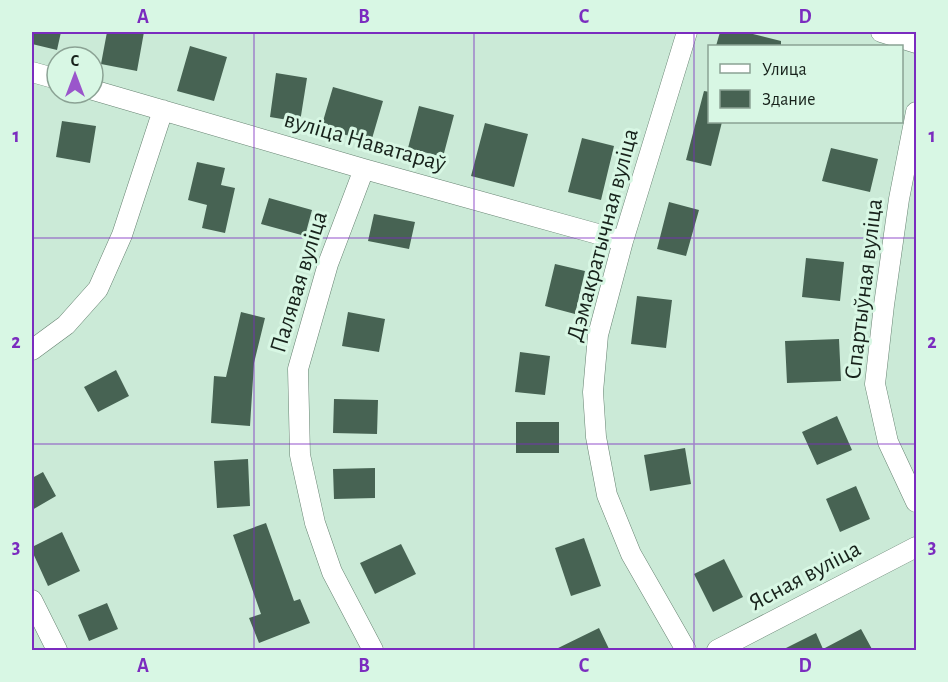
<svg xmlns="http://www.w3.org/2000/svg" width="948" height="682" viewBox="0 0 948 682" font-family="'Alegreya Sans',sans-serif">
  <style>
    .building { fill: #476353 }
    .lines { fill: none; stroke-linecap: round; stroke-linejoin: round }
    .minor-casing { stroke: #678372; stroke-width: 21 }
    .minor { stroke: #fff; stroke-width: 20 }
    .grid { fill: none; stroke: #7b2cbf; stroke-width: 1.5; stroke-opacity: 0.55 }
    .labels { text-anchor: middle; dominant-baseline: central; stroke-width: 6; stroke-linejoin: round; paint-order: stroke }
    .street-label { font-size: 24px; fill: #17221b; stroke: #d8f7e4 }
    .neatline { fill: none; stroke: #7b2cbf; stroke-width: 2 }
    .grid-label { font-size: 20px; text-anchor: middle; font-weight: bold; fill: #7b2cbf }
  </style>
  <rect width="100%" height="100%" fill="#cbead7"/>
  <!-- building -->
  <path class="building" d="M 32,32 L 61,32 L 57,50 L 32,44 Z
    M 107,32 L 144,32 L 137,71 L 101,64 Z
    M 720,32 L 745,32 L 781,41 L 781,46 L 716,46 Z
    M 190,46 L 227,57 L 214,101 L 177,91 Z
    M 276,73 L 307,78 L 300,122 L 270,117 Z
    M 333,87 L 383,101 L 371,142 L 321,128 Z
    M 704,91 L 710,92 L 710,122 L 722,122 L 711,166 L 686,160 Z
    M 419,106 L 454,115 L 443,157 L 408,148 Z
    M 62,121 L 96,126 L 90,163 L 56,157 Z
    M 485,123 L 528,134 L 514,187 L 471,176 Z
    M 582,138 L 614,146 L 601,200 L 568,192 Z
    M 831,148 L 878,159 L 870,192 L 822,181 Z
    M 197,162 L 225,168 L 221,185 L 235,188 L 225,233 L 202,228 L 207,205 L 188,200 Z
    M 269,198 L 312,210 L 305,236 L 261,224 Z
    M 669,202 L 699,210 L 686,256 L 657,249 Z
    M 374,214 L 415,222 L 409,249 L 368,241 Z
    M 806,258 L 844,262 L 840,301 L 802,297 Z
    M 555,264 L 585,271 L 575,314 L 545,306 Z
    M 637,296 L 672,300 L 666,348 L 631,344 Z
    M 241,312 L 265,318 L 254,363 L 250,426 L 211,423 L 214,376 L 226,377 Z
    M 348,312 L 385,319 L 379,352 L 342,346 Z
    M 839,339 L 841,381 L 787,383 L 785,341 Z
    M 520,352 L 550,356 L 545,395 L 515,392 Z
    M 116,370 L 129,396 L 98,412 L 84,387 Z
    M 334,399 L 378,400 L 377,434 L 333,433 Z
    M 837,416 L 852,450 L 817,465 L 802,432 Z
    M 516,422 L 559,422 L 559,453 L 516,453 Z
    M 685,448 L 691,484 L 650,491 L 644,455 Z
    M 248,459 L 250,506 L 217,508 L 214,461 Z
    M 375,468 L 375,498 L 334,499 L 333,469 Z
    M 43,472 L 56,496 L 32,510 L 32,478 Z
    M 856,486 L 870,519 L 840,532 L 826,499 Z
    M 266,523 L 294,601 L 300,599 L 310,623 L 259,643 L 249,618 L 261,614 L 233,535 Z
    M 62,532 L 80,571 L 48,586 L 32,551 L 32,547 Z
    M 584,538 L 601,586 L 571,596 L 555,548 Z
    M 401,544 L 416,574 L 375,594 L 360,563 Z
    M 724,559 L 743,597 L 713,612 L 694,574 Z
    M 107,603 L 118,629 L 89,641 L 78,615 Z
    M 599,628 L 610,651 L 552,651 Z
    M 861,629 L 873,651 L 780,651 L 816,633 L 823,649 Z"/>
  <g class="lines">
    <!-- minor casing -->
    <g class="minor-casing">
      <path id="minor" d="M 881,32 L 916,43
        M 32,72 L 57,79
        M 93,90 L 364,169 L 623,241
        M 916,112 L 899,199 L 884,305 L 875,384 L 888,442 L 916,502
        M 364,169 L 328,264 L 298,369 L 300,455 L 315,523 L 332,572 L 373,650
        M 32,350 L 66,325 L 98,289 L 122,235 L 163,110
        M 32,600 L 57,650
        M 686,650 L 631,554 L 607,495 L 596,437 L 593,392 L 598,335 L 623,241 L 687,32
        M 717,650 L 916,547"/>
    </g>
    <!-- minor -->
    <use href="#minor" class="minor"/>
  </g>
  <!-- grid -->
  <path class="grid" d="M 254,32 L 254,650M 474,32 L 474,650M 694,32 L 694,650M 32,238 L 916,238M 32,444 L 916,444"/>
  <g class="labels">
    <!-- street labels -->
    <g class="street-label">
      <text transform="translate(365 142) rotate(16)">вуліца Наватараў</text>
      <text transform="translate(603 235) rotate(-75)">Дэмакратычная вуліца</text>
      <text transform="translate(299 282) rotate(-73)">Палявая вуліца</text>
      <text transform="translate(864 289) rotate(-83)">Спартыўная вуліца</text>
      <text transform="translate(805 576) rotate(-28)">Ясная вуліца</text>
    </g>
  </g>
  <!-- border -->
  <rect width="948" height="682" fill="none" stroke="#d8f7e4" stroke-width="66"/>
  <!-- legend -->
  <rect x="708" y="45" width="195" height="78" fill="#d8f7e4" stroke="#8ba294" stroke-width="1.5"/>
  <rect x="720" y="64" width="30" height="9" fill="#ffffff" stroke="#8ba294" stroke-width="1.5"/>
  <text x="762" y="75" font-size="18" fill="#17221b">Улица</text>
  <rect x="720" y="90" width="30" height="18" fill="#476353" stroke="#8ba294" stroke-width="1.5"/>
  <text x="762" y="105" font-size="18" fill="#17221b">Здание</text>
  <!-- north arrow -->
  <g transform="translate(75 75)"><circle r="28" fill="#d8f7e4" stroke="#8ba294" stroke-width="1.5"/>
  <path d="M0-4.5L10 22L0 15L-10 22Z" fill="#9a56cb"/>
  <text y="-9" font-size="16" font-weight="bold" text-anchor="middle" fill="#17221b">С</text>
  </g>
  <rect x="33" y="33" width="882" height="616" class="neatline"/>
  <g class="grid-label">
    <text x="143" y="23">A</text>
    <text x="364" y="23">B</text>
    <text x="584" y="23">C</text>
    <text x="805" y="23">D</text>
    <text x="16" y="142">1</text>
    <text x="932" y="142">1</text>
    <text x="16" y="348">2</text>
    <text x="932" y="348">2</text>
    <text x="16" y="553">3</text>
    <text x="932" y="553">3</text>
    <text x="143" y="672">A</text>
    <text x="364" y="672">B</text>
    <text x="584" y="672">C</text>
    <text x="805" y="672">D</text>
  </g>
</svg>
